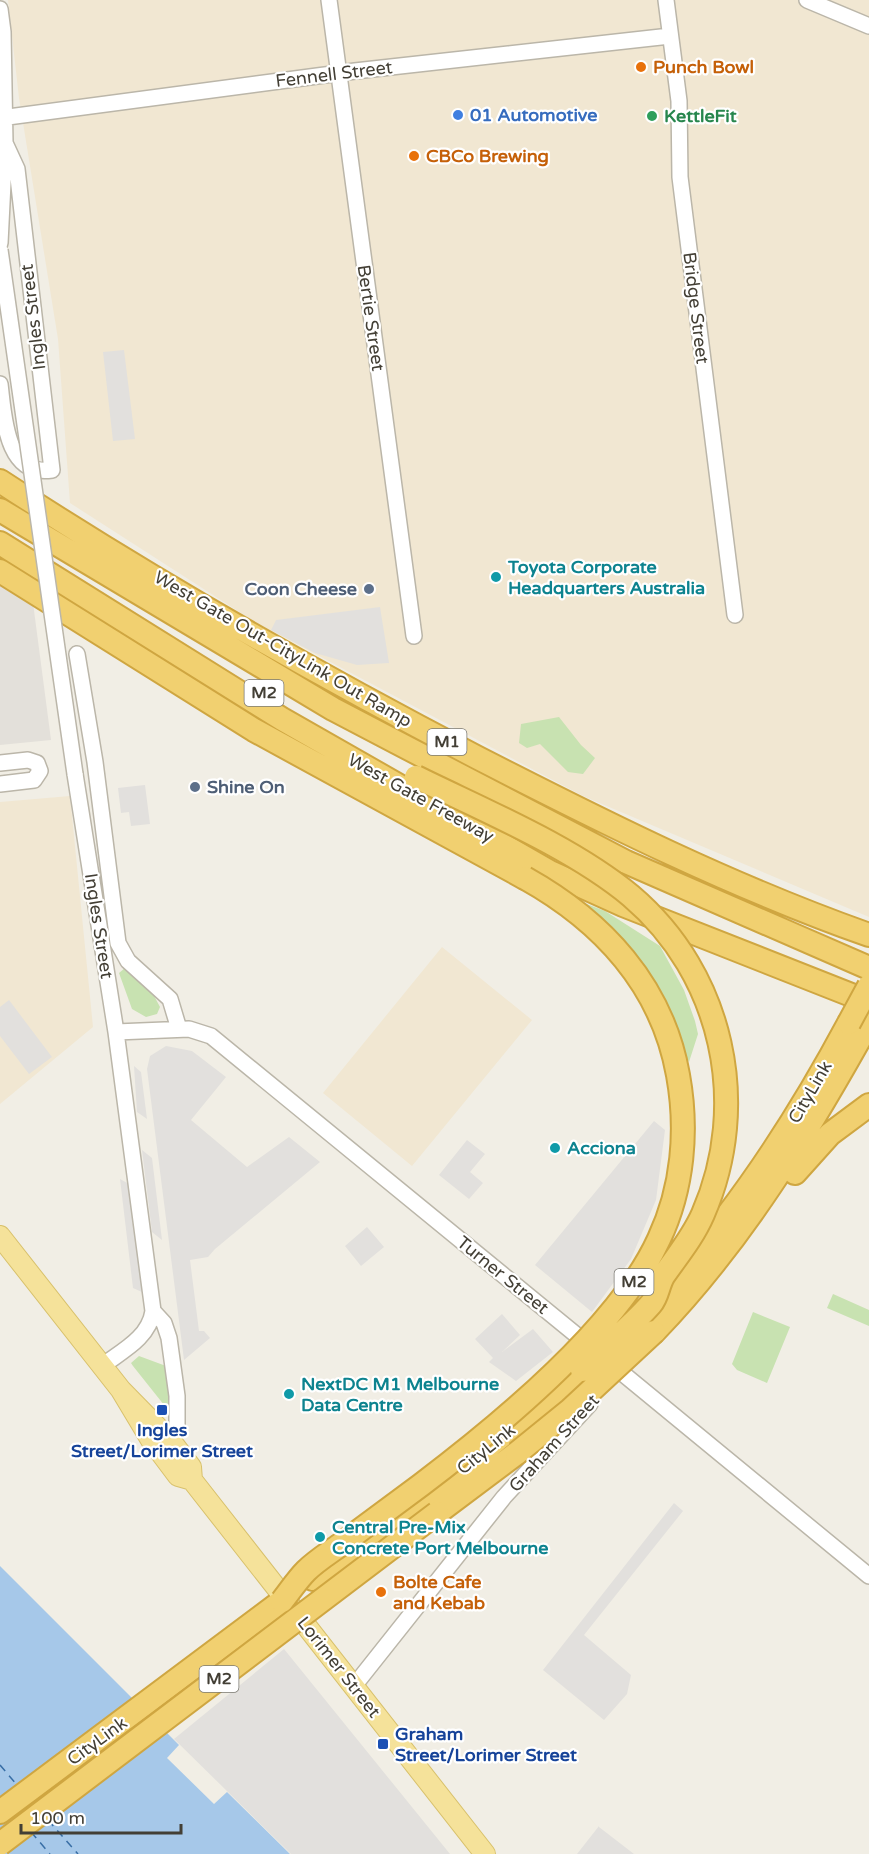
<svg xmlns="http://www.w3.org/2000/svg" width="869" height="1854" viewBox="0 0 869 1854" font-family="'Varela Round',sans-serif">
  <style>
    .commercial { fill: #f1e7d2 }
    .industrial { fill: #e3e0da }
    .green { fill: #c8e2b1 }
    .parking { fill: #e2e0dd }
    .water { fill: #a6c8e9 }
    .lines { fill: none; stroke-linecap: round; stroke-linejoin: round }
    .ferry { stroke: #386ea5; stroke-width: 1.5; stroke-dasharray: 8 6; stroke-linecap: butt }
    .minor-casing { stroke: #bbb6a9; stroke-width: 18 }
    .major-casing { stroke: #d8c16c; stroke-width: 22 }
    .highway-casing { stroke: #cfa641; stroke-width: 26 }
    .minor { stroke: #fff; stroke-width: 15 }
    .major { stroke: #f5e29a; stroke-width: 20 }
    .highway { stroke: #f1d070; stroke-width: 22 }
    .minor-bridge-casing { stroke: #bbb6a9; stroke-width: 18; stroke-linecap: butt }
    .highway-bridge-casing { stroke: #cfa641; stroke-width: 26; stroke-linecap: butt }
    .minor-bridge { stroke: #fff; stroke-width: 15 }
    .highway-bridge { stroke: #f1d070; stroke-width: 22 }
    .food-dot { fill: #e8710a; stroke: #fff; stroke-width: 2 }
    .shop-dot { fill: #3f7fe0; stroke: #fff; stroke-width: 2 }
    .leisure-dot { fill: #2e9e5b; stroke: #fff; stroke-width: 2 }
    .culture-dot { fill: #0f9aa8; stroke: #fff; stroke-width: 2 }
    .service-dot { fill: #5c6f8a; stroke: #fff; stroke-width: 2 }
    .transit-dot { fill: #1a4fb4; stroke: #fff; stroke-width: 2 }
    .labels { text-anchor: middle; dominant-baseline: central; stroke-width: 4.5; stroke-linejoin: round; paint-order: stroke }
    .shield { fill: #fff; stroke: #7b7972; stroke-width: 1.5 }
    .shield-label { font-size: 16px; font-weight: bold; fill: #433f35 }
    .food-label { font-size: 18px; font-weight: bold; fill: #c56008; stroke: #fff; text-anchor: start }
    .street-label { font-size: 18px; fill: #433f35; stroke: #fff }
    .shop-label { font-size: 18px; font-weight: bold; fill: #366cbe; stroke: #fff; text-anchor: start }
    .leisure-label { font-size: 18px; font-weight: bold; fill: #27864d; stroke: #fff; text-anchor: start }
    .culture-label { font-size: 18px; font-weight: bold; fill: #0d838f; stroke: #fff; text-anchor: start }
    .service-label { font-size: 18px; font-weight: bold; fill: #4e5e75; stroke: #fff; text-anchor: end }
    .transit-label { font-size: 18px; font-weight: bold; fill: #164399; stroke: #fff }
  </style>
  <rect width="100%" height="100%" fill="#f1eee5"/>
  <!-- commercial -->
  <path class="commercial" d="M 8,0 L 869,0 L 869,917 L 583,796 L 255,622 L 70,503 L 58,339 L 19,98 Z
    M 70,796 L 93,1027 L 0,1104 L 0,802 Z
    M 442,947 L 532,1020 L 412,1166 L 323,1093 Z"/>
  <!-- industrial -->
  <path class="industrial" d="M 0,582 L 33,603 L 51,740 L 0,745 Z"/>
  <!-- green -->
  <path class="green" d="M 559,717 L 581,745 L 595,758 L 583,774 L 568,772 L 540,744 L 527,748 L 519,743 L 521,724 Z
    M 584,903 L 605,911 L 660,946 L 684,990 L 695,1021 L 698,1034 L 689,1062 L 645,970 L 625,942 Z
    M 125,968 L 152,992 L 160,1007 L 157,1014 L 146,1017 L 132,1009 L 119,973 Z
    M 833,1294 L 869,1310 L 869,1326 L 827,1308 Z
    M 753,1312 L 790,1327 L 767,1383 L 737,1370 L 732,1364 Z
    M 139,1356 L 166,1366 L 172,1415 L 133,1366 L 131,1363 Z"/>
  <!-- parking -->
  <path class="parking" d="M 124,350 L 135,439 L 113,441 L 103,352 Z
    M 380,607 L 389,663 L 357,665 L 315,653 L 271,630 L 276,620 Z
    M 145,785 L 150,824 L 131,826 L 129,812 L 121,813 L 118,788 Z
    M 9,1000 L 52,1057 L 29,1074 L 0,1036 L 0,1007 Z
    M 166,1046 L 192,1051 L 226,1077 L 191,1120 L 247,1167 L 289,1137 L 320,1162 L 215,1249 L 208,1257 L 190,1260 L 199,1331 L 204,1331 L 210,1338 L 184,1360 L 147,1069 L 150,1056 Z
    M 134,1066 L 141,1072 L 147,1119 L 137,1112 Z
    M 654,1121 L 665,1130 L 656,1200 L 631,1259 L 592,1312 L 535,1265 Z
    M 467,1140 L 485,1154 L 470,1172 L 483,1183 L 469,1199 L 439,1175 Z
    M 142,1150 L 152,1158 L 162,1240 L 152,1232 Z
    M 120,1179 L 129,1184 L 142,1292 L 133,1288 Z
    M 367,1227 L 384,1247 L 361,1266 L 345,1246 Z
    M 502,1314 L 520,1335 L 502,1352 L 533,1329 L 553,1352 L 516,1381 L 489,1362 L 493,1358 L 475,1339 Z
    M 674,1503 L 683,1511 L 584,1635 L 631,1675 L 627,1694 L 604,1720 L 543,1670 Z
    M 284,1649 L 450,1854 L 291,1854 L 174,1739 Z
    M 599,1826 L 599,1827 L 634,1854 L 577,1854 Z"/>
  <!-- water -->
  <path class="water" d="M 0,1566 L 179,1745 L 167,1758 L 214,1804 L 227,1792 L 290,1854 L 0,1854 Z"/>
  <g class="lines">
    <!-- ferry -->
    <path class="ferry" d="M 0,1765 L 17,1785
      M 48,1820 L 78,1854
      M 31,1832 L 50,1854"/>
    <!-- minor casing -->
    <g class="minor-casing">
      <path id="minor" d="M 329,0 L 414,636
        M 666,0 L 679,101 L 680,177 L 735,615
        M 807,0 L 869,26
        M 0,9 L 3,32 L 5,143 L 0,243
        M 0,118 L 355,71 L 670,36
        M 0,384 C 4,415 5,477 52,470 L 17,169 L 5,143
        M 77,654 L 95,762 L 118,943 L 128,961 L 170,999 L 179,1029
        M 0,763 L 28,760 L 37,763 L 40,771 L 34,780 L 0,784
        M 75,774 L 116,1032 L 153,1311 C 149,1338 122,1351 102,1366
        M 116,1032 L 189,1029 L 211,1036 L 591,1347
        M 153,1311 L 164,1323 L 169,1338 L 177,1396 L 177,1429 L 171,1441
        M 610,1363 L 869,1576
        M 354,1686 L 504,1497 L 590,1404"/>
    </g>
    <!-- major casing -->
    <g class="major-casing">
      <path id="major" d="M 0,1236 L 121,1390 L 171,1441 L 191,1467 L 192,1480
        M 121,1390 L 151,1440 L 178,1476 L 192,1480 L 485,1854"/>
    </g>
    <!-- highway casing -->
    <g class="highway-casing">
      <path id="highway" d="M 0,481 C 154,582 315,673 478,758 C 607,824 733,887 869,935
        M 0,510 L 333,709 L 396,742 L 626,862 L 869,968
        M 0,543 L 282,719 L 550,872 L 623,905 L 869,1002
        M 0,571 L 254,730 L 525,878
        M 795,1173 L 830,1134 L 869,1105
        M 654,1302 C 733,1219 795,1124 849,1023
        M 654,1332 C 742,1241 808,1132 869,1022
        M 437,1513 L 517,1453
        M 313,1579 L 458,1472 L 582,1370
        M 0,1812 L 282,1601"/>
    </g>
    <!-- minor -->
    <use href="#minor" class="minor"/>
    <!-- major -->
    <use href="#major" class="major"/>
    <!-- highway -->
    <use href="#highway" class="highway"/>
    <!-- minor-bridge casing -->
    <g class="minor-bridge-casing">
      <path id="minor-bridge" d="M 0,250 L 75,774"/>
    </g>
    <!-- highway-bridge casing -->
    <g class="highway-bridge-casing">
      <path id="highway-bridge" d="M 416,777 C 485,811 572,847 631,896 C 723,974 751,1104 703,1214 C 693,1237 678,1255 664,1275 C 658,1284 658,1296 651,1304 C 630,1328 604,1348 582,1370
        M 849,1023 L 869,986
        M 517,1453 L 570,1410 L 654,1332
        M 282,1601 C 290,1591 297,1580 306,1571 C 316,1561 329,1553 340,1545 C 367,1525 394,1505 421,1485 C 499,1426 618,1329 659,1239 C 683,1188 688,1130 678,1075 C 662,985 602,921 525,878
        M 0,1844 L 437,1513"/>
    </g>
    <!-- minor-bridge -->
    <use href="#minor-bridge" class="minor-bridge"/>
    <!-- highway-bridge -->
    <use href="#highway-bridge" class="highway-bridge"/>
  </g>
  <!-- markers -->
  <g class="food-dot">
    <circle cx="641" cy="67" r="6"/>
    <circle cx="414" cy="156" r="6"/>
    <circle cx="381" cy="1592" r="6"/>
  </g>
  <circle class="shop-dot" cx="458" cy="115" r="6"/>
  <circle class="leisure-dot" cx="652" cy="116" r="6"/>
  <g class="culture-dot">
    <circle cx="496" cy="577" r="6"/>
    <circle cx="555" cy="1148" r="6"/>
    <circle cx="289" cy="1394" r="6"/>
    <circle cx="320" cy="1537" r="6"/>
  </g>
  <g class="service-dot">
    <circle cx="369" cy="589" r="6"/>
    <circle cx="195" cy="787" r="6"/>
  </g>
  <g class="transit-dot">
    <rect x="156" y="1404" width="12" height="12" rx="3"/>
    <rect x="377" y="1738" width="12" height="12" rx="3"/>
  </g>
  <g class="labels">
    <!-- shield labels -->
    <g class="shield">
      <rect x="244.5" y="680" width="39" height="26" rx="4.5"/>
      <rect x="427.5" y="729" width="39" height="26" rx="4.5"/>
      <rect x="614.5" y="1269" width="39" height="26" rx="4.5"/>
      <rect x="199.5" y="1666" width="39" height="26" rx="4.5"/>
    </g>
    <g class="shield-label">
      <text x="264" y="693">M2</text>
      <text x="447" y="742">M1</text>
      <text x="634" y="1282">M2</text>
      <text x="219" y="1679">M2</text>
    </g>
    <!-- food labels -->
    <g class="food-label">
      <text x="653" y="67">Punch Bowl</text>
      <text x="426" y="156">CBCo Brewing</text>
      <text x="393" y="1582">Bolte Cafe<tspan x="393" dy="21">and Kebab</tspan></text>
    </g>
    <!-- street labels -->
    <g class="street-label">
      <text transform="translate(334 74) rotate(-7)">Fennell Street</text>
      <text transform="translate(696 308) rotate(83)">Bridge Street</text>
      <text transform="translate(33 317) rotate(-97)">Ingles Street</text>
      <text transform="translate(371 318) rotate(82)">Bertie Street</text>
      <text transform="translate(283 649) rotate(30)">West Gate Out-CityLink Out Ramp</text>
      <text transform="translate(421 798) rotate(29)">West Gate Freeway</text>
      <text transform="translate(99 926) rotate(81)">Ingles Street</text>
      <text transform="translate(810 1092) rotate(-60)">CityLink</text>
      <text transform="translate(503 1275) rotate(39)">Turner Street</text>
      <text transform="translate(554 1443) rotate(-48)">Graham Street</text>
      <text transform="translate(486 1449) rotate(-39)">CityLink</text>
      <text transform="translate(339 1667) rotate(52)">Lorimer Street</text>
      <text transform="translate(97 1741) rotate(-36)">CityLink</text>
    </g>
    <!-- shop labels -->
    <g class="shop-label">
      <text x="470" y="115">01 Automotive</text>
    </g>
    <!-- leisure labels -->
    <g class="leisure-label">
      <text x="664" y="116">KettleFit</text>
    </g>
    <!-- culture labels -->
    <g class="culture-label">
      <text x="508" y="567">Toyota Corporate<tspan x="508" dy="21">Headquarters Australia</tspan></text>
      <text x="567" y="1148">Acciona</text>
      <text x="301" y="1384">NextDC M1 Melbourne<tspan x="301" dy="21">Data Centre</tspan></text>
      <text x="332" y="1527">Central Pre-Mix<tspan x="332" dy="21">Concrete Port Melbourne</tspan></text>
    </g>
    <!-- service labels -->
    <g class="service-label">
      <text x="357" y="589">Coon Cheese</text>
      <text x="207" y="787" text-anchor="start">Shine On</text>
    </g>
    <!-- transit labels -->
    <g class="transit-label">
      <text x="162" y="1430">Ingles<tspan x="162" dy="21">Street/Lorimer Street</tspan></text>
      <text x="395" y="1734" text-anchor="start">Graham<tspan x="395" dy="21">Street/Lorimer Street</tspan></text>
    </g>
  </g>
  <!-- scale -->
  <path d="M21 1824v9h160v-9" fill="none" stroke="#433f35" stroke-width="3"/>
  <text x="30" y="1824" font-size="18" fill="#433f35" stroke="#ffffff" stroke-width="4.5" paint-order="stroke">100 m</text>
</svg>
